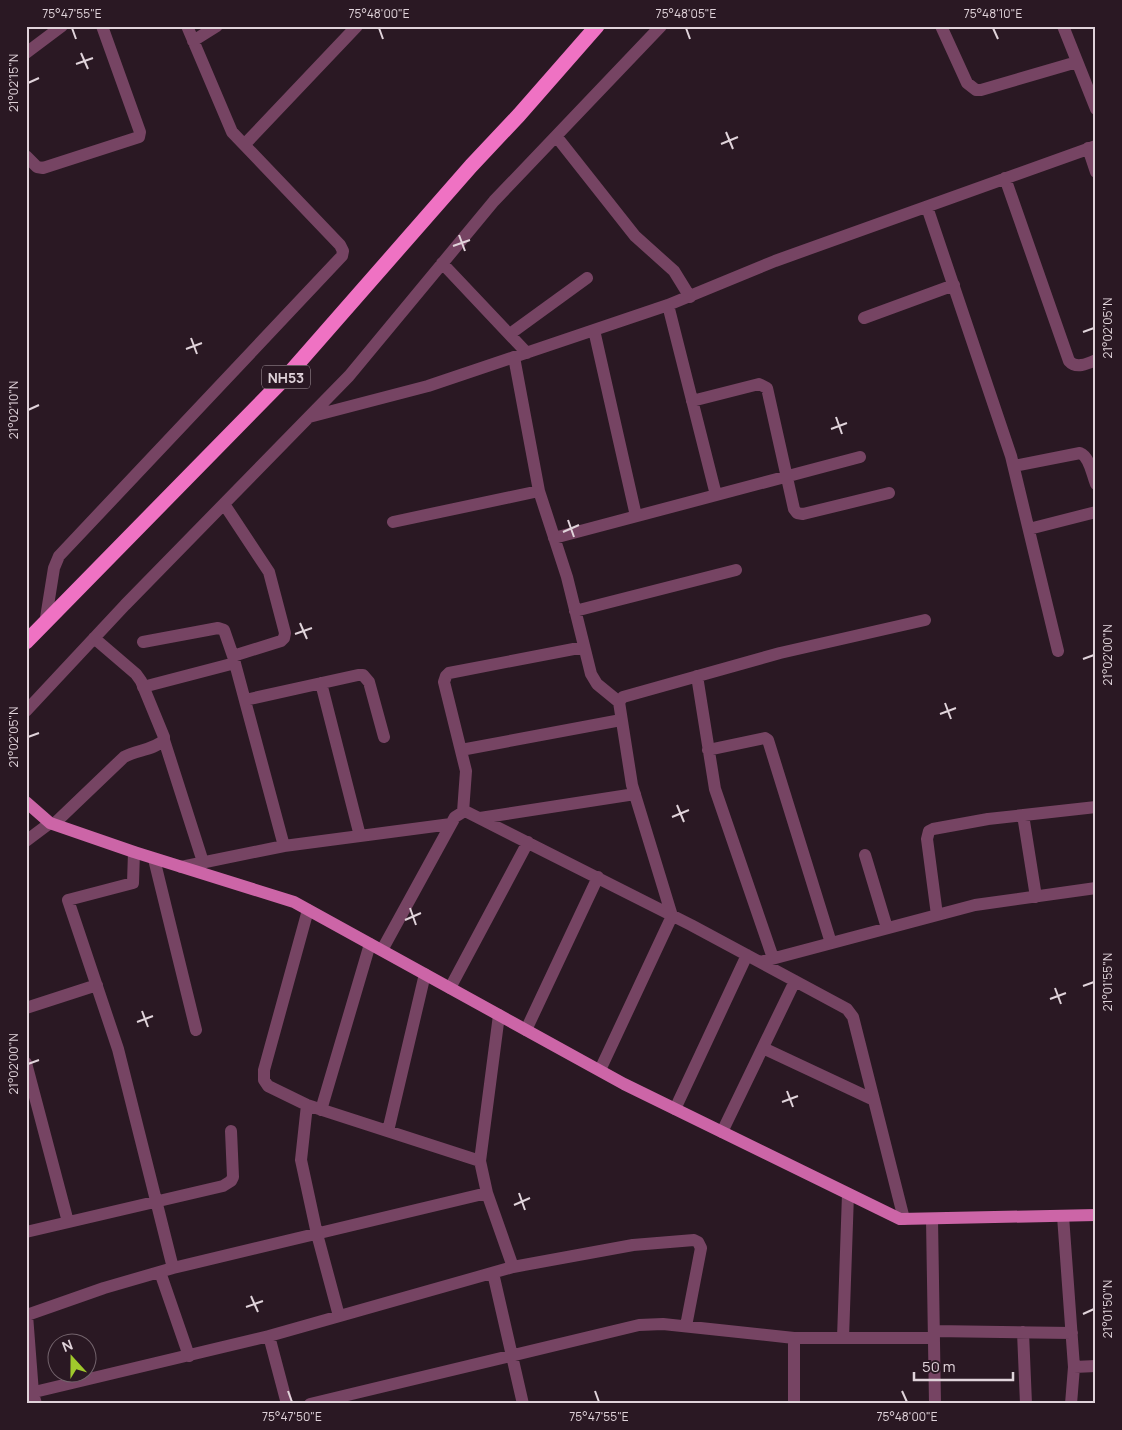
<svg xmlns="http://www.w3.org/2000/svg" width="1122" height="1430" viewBox="0 0 1122 1430" font-family="Manrope,sans-serif">
  <style>
    .lines { fill: none; stroke-linecap: round; stroke-linejoin: round }
    .minor { stroke: #764463; stroke-width: 12 }
    .major { stroke: #cc65a7; stroke-width: 12 }
    .highway { stroke: #ef72c3; stroke-width: 15 }
    .ticks { fill: none; stroke: #e0d3da; stroke-width: 2 }
    .labels { text-anchor: middle; dominant-baseline: central; stroke-width: 4; stroke-linejoin: round; paint-order: stroke }
    .shield { fill: #2a1823; stroke: #a99ba3; stroke-width: 1 }
    .shield-label { font-size: 14px; font-weight: bold; fill: #e0d3da }
    .neatline { fill: none; stroke: #e0d3da; stroke-width: 2 }
    .ticks-label { font-size: 12px; text-anchor: middle; fill: #e0d3da }
  </style>
  <rect width="100%" height="100%" fill="#2a1823"/>
  <g class="lines">
    <!-- minor -->
    <path class="minor" d="M 941,26 L 967,83 L 976,90 L 981,90 L 1077,62
      M 1063,26 L 1096,109
      M 193,41 L 217,26
      M 26,53 L 62,26
      M 556,136 L 635,236 L 674,271 L 690,297
      M 245,144 L 357,26
      M 1088,148 L 1096,172
      M 26,156 L 37,167 L 43,168 L 139,137 L 140,132 L 102,26
      M 1005,178 L 1069,361 C 1076,369 1087,364 1096,360
      M 927,207 L 1011,456 L 1058,651
      M 442,263 L 527,353
      M 668,305 L 716,495
      M 864,318 L 954,285
      M 594,330 L 636,516
      M 510,334 L 587,278
      M 514,357 L 539,491 L 567,577 L 591,674 L 597,684 L 619,702
      M 692,401 L 759,384 L 767,388 L 794,509 L 797,513 L 803,514 L 889,493
      M 309,417 L 428,386 L 668,305 L 775,261 L 1096,146
      M 1014,466 L 1080,453 C 1090,457 1092,475 1096,484
      M 224,504 L 269,572 L 285,633 L 284,638 L 281,641 L 233,656
      M 393,522 L 539,491
      M 1029,529 L 1096,512
      M 554,538 L 860,457
      M 575,611 L 736,570
      M 45,624 L 54,568 L 59,556 L 342,256 L 343,251 L 340,245 L 232,132 L 187,26
      M 143,642 L 218,628 L 224,630 L 233,656 L 284,846
      M 697,676 L 715,789 L 773,958
      M 321,683 L 360,836
      M 143,687 L 235,663
      M 245,700 L 358,675 L 363,675 L 369,682 L 384,737
      M 26,711 L 125,605 L 349,376 L 494,201 L 661,26
      M 164,740 L 203,862
      M 461,750 L 621,720
      M 708,750 L 765,738 L 768,740 L 831,943
      M 463,812 L 466,771 L 444,682 L 446,676 L 449,673 L 584,647
      M 1023,815 L 1036,897
      M 480,818 L 635,794
      M 54,824 L 124,757 C 136,750 154,750 164,740 L 164,737 L 141,681 L 136,674 L 94,638
      M 26,841 L 50,823
      M 865,855 L 887,928
      M 154,859 L 196,1030
      M 181,867 L 284,846 L 451,824
      M 308,910 L 264,1070 L 264,1080 L 268,1086 L 307,1105 L 480,1161
      M 937,915 L 927,839 L 929,831 L 933,829 L 988,819 L 1096,807
      M 382,950 L 455,817 L 463,812 L 467,812 L 691,925 L 847,1009 L 853,1017 L 904,1219
      M 760,962 L 975,905 L 1096,888
      M 450,988 L 528,842
      M 26,1008 L 97,985
      M 526,1030 L 598,877
      M 763,1048 L 874,1100
      M 26,1063 L 68,1222
      M 600,1070 L 672,916 L 632,785 L 619,702 L 623,697 L 780,653 L 925,620
      M 307,1105 L 301,1160 L 317,1234 L 339,1316
      M 675,1109 L 747,955
      M 321,1110 L 370,944
      M 388,1131 L 425,974
      M 722,1132 L 795,981
      M 487,1193 L 480,1161 L 499,1015
      M 1063,1216 L 1074,1367 L 1071,1404
      M 932,1219 L 935,1404
      M 26,1232 L 223,1186 L 231,1181 L 233,1177 L 231,1131
      M 513,1267 L 633,1245 L 694,1240 L 698,1242 L 701,1248 L 686,1326
      M 173,1268 L 487,1193 L 513,1267 L 269,1336
      M 160,1272 L 189,1356
      M 493,1273 L 523,1404
      M 934,1331 L 1072,1333
      M 1023,1332 L 1026,1404
      M 794,1338 L 794,1404
      M 843,1338 L 848,1194
      M 1074,1367 L 1096,1366
      M 26,1394 L 269,1336 L 287,1404
      M 36,1404 L 33,1393 L 27,1315 L 104,1288 L 173,1268 L 118,1049 L 68,900 L 133,883 L 134,852
      M 310,1404 L 639,1325 L 663,1324 L 794,1338 L 934,1338"/>
    <!-- major -->
    <path class="major" d="M 26,802 L 50,823 L 134,852 L 294,902 L 624,1084 L 900,1219 L 1096,1215"/>
    <!-- highway -->
    <path class="highway" d="M 26,642 L 287,376 L 471,166 L 519,115 L 597,26"/>
  </g>
  <!-- ticks -->
  <path class="ticks" d="M 72,28 L 76,39M 379,28 L 383,39M 686,28 L 690,39M 993,28 L 998,39M 81,53 L 88,69M 76,64 L 93,58M 28,83 L 39,78M 726,132 L 733,149M 721,144 L 738,137M 459,235 L 465,251M 453,246 L 470,240M 1083,332 L 1094,328M 191,338 L 197,354M 186,349 L 202,343M 28,410 L 39,405M 836,417 L 842,434M 831,429 L 847,423M 568,520 L 574,537M 563,532 L 579,525M 300,623 L 307,639M 295,634 L 312,628M 1083,659 L 1094,655M 945,703 L 951,719M 940,714 L 956,708M 28,737 L 39,733M 677,805 L 684,822M 672,817 L 689,810M 410,908 L 416,925M 405,920 L 421,913M 1083,986 L 1094,982M 1055,988 L 1061,1004M 1050,999 L 1066,993M 142,1011 L 148,1027M 137,1022 L 153,1016M 28,1064 L 39,1060M 787,1091 L 793,1107M 782,1102 L 798,1096M 519,1193 L 525,1210M 514,1205 L 530,1198M 251,1296 L 258,1312M 246,1307 L 263,1301M 1083,1314 L 1094,1309M 288,1391 L 292,1402M 595,1391 L 599,1402M 902,1391 L 907,1402"/>
  <g class="labels">
    <!-- shield labels -->
    <rect class="shield" x="262" y="365.5" width="48" height="23" rx="4"/>
    <g class="shield-label">
      <text x="286" y="377">NH53</text>
    </g>
  </g>
  <!-- border -->
  <rect width="1122" height="1430" fill="none" stroke="#2a1823" stroke-width="55"/>
  <!-- north arrow -->
  <g transform="translate(72 1358) rotate(339)"><circle r="24" fill="#2a1823" stroke="#73636c"/>
  <path d="M0-4L9 19L0 12L-9 19Z" fill="#a0c92c"/>
  <text y="-8" font-size="14" font-weight="bold" text-anchor="middle" fill="#e0d3da">N</text>
  </g>
  <!-- scale -->
  <path d="M914 1372v8h99v-8" fill="none" stroke="#e0d3da" stroke-width="2.5"/>
  <text x="922" y="1372" font-size="15" fill="#e0d3da" stroke="#2a1823" stroke-width="4" paint-order="stroke">50 m</text>
  <rect x="28" y="28" width="1066" height="1374" class="neatline"/>
  <g class="ticks-label">
    <text x="72" y="18">75°47'55"E</text>
    <text x="379" y="18">75°48'00"E</text>
    <text x="686" y="18">75°48'05"E</text>
    <text x="993" y="18">75°48'10"E</text>
    <text transform="translate(14 83) rotate(-90)" y="4">21°02'15"N</text>
    <text transform="translate(1108 328) rotate(-90)" y="4">21°02'05"N</text>
    <text transform="translate(14 410) rotate(-90)" y="4">21°02'10"N</text>
    <text transform="translate(1108 655) rotate(-90)" y="4">21°02'00"N</text>
    <text transform="translate(14 737) rotate(-90)" y="4">21°02'05"N</text>
    <text transform="translate(1108 982) rotate(-90)" y="4">21°01'55"N</text>
    <text transform="translate(14 1064) rotate(-90)" y="4">21°02'00"N</text>
    <text transform="translate(1108 1309) rotate(-90)" y="4">21°01'50"N</text>
    <text x="292" y="1421">75°47'50"E</text>
    <text x="599" y="1421">75°47'55"E</text>
    <text x="907" y="1421">75°48'00"E</text>
  </g>
</svg>
